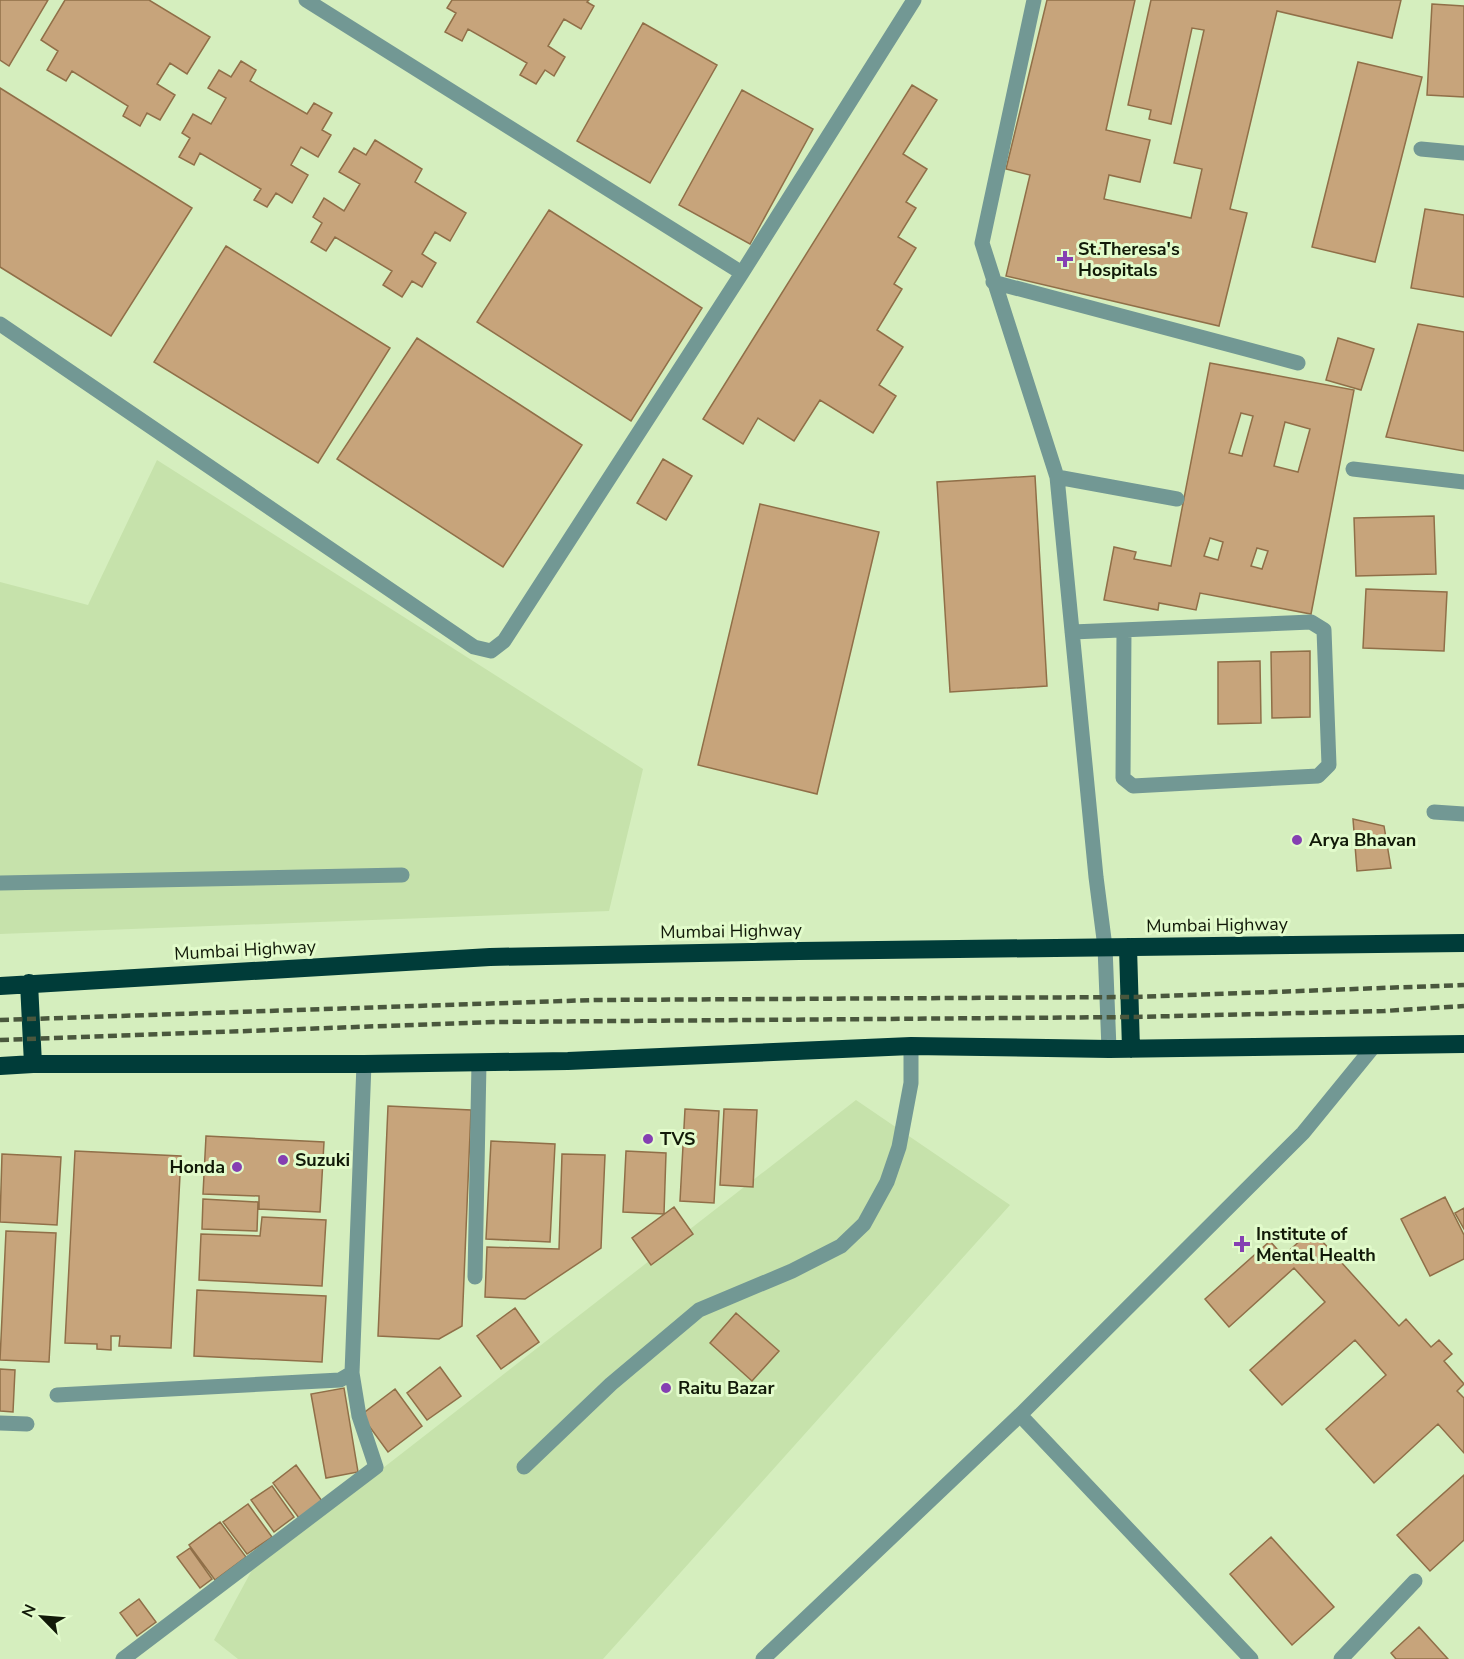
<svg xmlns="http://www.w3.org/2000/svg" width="1464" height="1659" viewBox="0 0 1464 1659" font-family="'Nunito Sans',sans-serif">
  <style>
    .built { fill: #c6e2ab }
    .building { fill: #c7a47b; stroke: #906f48; stroke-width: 1.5; fill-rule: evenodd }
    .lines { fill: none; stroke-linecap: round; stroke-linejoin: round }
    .lane { stroke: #729894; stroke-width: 15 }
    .street { stroke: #729894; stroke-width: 15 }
    .highway { stroke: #003c39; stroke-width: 18 }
    .rail { stroke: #4a573d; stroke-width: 4.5; stroke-dasharray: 9 4.5; stroke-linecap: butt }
    .poi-dot { fill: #853fb2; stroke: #e2fbcb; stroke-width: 2 }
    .labels { text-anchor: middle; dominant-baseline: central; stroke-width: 6; stroke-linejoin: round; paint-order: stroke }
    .poi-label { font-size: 18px; font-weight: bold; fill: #111908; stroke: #e2fbcb; text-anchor: start }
    .street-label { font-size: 18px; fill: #111908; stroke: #e2fbcb }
  </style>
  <rect width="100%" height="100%" fill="#d5eebe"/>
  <!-- built -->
  <path class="built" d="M 157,460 L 643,769 L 609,911 L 0,934 L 0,582 L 88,605 Z
    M 856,1100 L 1010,1205 L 603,1659 L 238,1659 L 214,1640 L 252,1570 Z"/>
  <!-- building -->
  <path class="building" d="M 0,0 L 48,0 L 9,66 L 0,60 Z
    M 65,0 L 149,0 L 210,37 L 187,74 L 170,63 L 157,84 L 175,95 L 160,120 L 147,113 L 140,126 L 123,116 L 128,106 L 72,71 L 66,81 L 47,70 L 58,51 L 41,40 Z
    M 452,0 L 589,0 L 587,2 L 594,6 L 581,29 L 564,19 L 548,46 L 565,57 L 554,76 L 545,70 L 536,84 L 520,75 L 527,63 L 468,29 L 462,41 L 445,32 L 456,13 L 447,8 Z
    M 1047,0 L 1135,0 L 1106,130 L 1150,140 L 1140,182 L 1109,175 L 1104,199 L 1191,218 L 1202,169 L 1174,163 L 1204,30 L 1192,28 L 1171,124 L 1149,119 L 1151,110 L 1128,105 L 1151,0 L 1401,0 L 1392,38 L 1277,11 L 1230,209 L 1247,213 L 1219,326 L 1006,276 L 1030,175 L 1006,169 Z
    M 1432,4 L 1464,6 L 1464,97 L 1427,95 Z
    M 643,23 L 717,65 L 650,183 L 577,141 Z
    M 241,61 L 256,70 L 250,81 L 307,114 L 314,103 L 332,113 L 322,130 L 331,135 L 318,157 L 301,147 L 291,165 L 308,175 L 292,203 L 276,193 L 267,207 L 254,200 L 261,189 L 200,153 L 194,165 L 179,157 L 190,138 L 182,133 L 193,114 L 211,124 L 226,98 L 208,88 L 219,70 L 231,77 Z
    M 1358,62 L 1422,77 L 1375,262 L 1312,247 Z
    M 912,85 L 937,100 L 903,154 L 927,169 L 906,202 L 916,208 L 898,237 L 916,248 L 894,284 L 902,289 L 877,330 L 903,347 L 879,385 L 896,396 L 873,433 L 820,400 L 794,441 L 758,418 L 743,444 L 703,419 Z
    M 0,88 L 192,208 L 111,336 L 0,267 Z
    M 742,90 L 813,129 L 750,244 L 679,205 Z
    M 375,140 L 422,169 L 415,182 L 466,213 L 450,241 L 435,232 L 422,254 L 436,263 L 422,287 L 412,281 L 402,297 L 383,285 L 392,271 L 335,237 L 326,251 L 311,242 L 322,223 L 313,217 L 324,198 L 344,211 L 360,184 L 339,172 L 354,148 L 366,155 Z
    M 1425,209 L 1464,215 L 1464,297 L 1411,288 Z
    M 549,210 L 702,308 L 631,421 L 477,322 Z
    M 226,246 L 390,348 L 318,463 L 154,362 Z
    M 1418,324 L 1464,332 L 1464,451 L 1386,437 Z
    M 417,338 L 582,445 L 503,567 L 337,459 Z
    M 1338,338 L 1374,349 L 1361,390 L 1326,380 Z
    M 1210,363 L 1354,390 L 1311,614 L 1200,593 L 1196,610 L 1159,603 L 1158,610 L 1104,600 L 1114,547 L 1136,552 L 1134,559 L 1171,566 ZM 1241,413 L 1253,416 L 1242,456 L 1229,453 ZM 1285,422 L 1310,429 L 1298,472 L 1274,466 ZM 1210,538 L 1223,542 L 1218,560 L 1204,556 ZM 1257,548 L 1268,551 L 1262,569 L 1251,566 Z
    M 663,459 L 692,476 L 666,520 L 637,503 Z
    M 1035,476 L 1047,686 L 950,692 L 937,482 Z
    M 760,504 L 879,532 L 817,794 L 698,765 Z
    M 1434,516 L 1436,574 L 1356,576 L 1354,518 Z
    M 1366,589 L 1447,592 L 1444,651 L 1363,648 Z
    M 1310,651 L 1310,717 L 1272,718 L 1271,652 Z
    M 1260,661 L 1261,723 L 1218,724 L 1218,662 Z
    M 1353,819 L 1384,826 L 1391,868 L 1357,871 Z
    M 388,1106 L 471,1110 L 462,1326 L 439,1339 L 378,1336 Z
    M 685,1109 L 719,1111 L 714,1203 L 680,1201 Z
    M 724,1109 L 757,1110 L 753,1187 L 720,1185 Z
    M 206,1136 L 324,1142 L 320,1212 L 259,1209 L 259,1196 L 203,1194 Z
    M 491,1141 L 555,1144 L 550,1242 L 486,1239 Z
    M 75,1151 L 181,1156 L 171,1348 L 119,1346 L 120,1336 L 111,1336 L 111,1350 L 97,1349 L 97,1344 L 65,1343 Z
    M 626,1151 L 666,1153 L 664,1214 L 623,1212 Z
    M 2,1154 L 61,1157 L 57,1225 L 0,1222 Z
    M 562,1154 L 605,1155 L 601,1248 L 525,1299 L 485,1297 L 487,1247 L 559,1249 Z
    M 1445,1197 L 1464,1235 L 1464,1259 L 1430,1276 L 1401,1219 Z
    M 203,1199 L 258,1202 L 257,1231 L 202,1229 Z
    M 674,1207 L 693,1234 L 651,1265 L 632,1238 Z
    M 1464,1208 L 1464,1229 L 1455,1213 Z
    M 262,1217 L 326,1220 L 322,1286 L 199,1280 L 201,1234 L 260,1236 Z
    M 1312,1230 L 1399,1326 L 1406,1319 L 1431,1347 L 1439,1340 L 1452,1354 L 1444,1361 L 1464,1384 L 1457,1391 L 1464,1398 L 1464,1453 L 1438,1424 L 1374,1483 L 1326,1429 L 1386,1375 L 1355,1340 L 1282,1405 L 1250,1370 L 1325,1302 L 1294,1268 L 1229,1327 L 1205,1299 L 1270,1241 L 1283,1256 Z
    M 6,1231 L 56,1233 L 49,1362 L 0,1360 Z
    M 197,1290 L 326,1296 L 322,1362 L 194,1356 Z
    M 515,1308 L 539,1342 L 501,1369 L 477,1336 Z
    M 736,1313 L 779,1351 L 752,1381 L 710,1343 Z
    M 440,1367 L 461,1396 L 427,1420 L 407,1393 Z
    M 0,1369 L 15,1370 L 13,1412 L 0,1411 Z
    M 344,1388 L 358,1472 L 326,1478 L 311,1394 Z
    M 395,1389 L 422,1426 L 388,1452 L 361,1415 Z
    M 296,1465 L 322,1501 L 299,1518 L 273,1483 Z
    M 1464,1475 L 1464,1540 L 1430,1571 L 1397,1535 Z
    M 272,1486 L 294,1517 L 274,1532 L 251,1500 Z
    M 248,1504 L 272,1537 L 247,1554 L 223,1522 Z
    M 220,1522 L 246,1557 L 215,1580 L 189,1545 Z
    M 1271,1537 L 1334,1607 L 1292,1645 L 1230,1574 Z
    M 190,1548 L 212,1579 L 200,1588 L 177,1557 Z
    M 139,1599 L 156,1622 L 137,1636 L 120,1613 Z
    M 1419,1627 L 1448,1659 L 1396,1659 L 1391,1653 Z"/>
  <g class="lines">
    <!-- lane -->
    <path class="lane" d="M 1034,0 L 982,243 L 1057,477 L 1096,877 L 1105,947 L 1109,1049
      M 993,282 L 1298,363
      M 1057,477 L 1177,499
      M 1072,632 L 1311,622 L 1324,630 L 1329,765 L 1318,776 L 1133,786 L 1123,778 L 1124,630
      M 0,883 L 402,875
      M 475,1277 L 479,1062
      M 1020,1415 L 1251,1659
      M 524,1467 L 611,1384 L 699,1310 L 792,1271 L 841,1246 L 864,1224 L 887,1182 L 899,1147 L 911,1083 L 911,1046
      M 763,1659 L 1020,1415 L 1303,1133 L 1374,1046
      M 1341,1659 L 1415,1581"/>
    <!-- street -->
    <path class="street" d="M 306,0 L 742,273
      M 1421,149 L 1464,153
      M 0,324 L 474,647 L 491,651 L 504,641 L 742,273 L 914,0
      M 1353,469 L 1464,482
      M 1434,812 L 1464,814
      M 57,1395 L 340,1380 L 352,1373 L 364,1064
      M 0,1423 L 27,1424
      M 123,1659 L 376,1467 L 359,1416 L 352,1373"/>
    <!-- highway -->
    <path class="highway" d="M 1128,947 L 1131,1049
      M 29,983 L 33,1064
      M 0,986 L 490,957 L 799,951 L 1464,943
      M 0,1066 L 33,1064 L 364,1064 L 568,1061 L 911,1046 L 1109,1049 L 1464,1044"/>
    <!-- rail -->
    <path class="rail" d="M 0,1020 L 594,1000 L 1135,997 L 1464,985
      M 0,1040 L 493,1022 L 1134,1017 L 1384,1011 L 1464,1006"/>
  </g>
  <!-- markers -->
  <g class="poi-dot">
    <path d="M1062 250h6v6h6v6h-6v6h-6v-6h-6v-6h6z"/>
    <circle cx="1297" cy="840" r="6"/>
    <circle cx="648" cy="1139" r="6"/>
    <circle cx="283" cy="1160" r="6"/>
    <circle cx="237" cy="1167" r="6"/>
    <path d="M1239 1235h6v6h6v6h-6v6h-6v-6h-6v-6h6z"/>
    <circle cx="666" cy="1388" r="6"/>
  </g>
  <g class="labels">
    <!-- poi labels -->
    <g class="poi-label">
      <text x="1078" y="249">St.Theresa's<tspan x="1078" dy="21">Hospitals</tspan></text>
      <text x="1309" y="840">Arya Bhavan</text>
      <text x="660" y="1139">TVS</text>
      <text x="295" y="1160">Suzuki</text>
      <text x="225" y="1167" text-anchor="end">Honda</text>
      <text x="1256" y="1234">Institute of<tspan x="1256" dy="21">Mental Health</tspan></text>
      <text x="678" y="1388">Raitu Bazar</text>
    </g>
    <!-- street labels -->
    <g class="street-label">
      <text transform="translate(1217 925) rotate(-1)">Mumbai Highway</text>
      <text transform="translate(731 931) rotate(-1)">Mumbai Highway</text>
      <text transform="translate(245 950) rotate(-3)">Mumbai Highway</text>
    </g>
  </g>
  <!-- north arrow -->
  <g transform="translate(42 1617) rotate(295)" stroke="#e2fbcb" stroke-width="4.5" paint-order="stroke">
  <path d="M0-4.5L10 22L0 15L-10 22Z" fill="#111908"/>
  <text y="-9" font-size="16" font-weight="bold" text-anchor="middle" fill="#111908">N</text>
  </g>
</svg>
